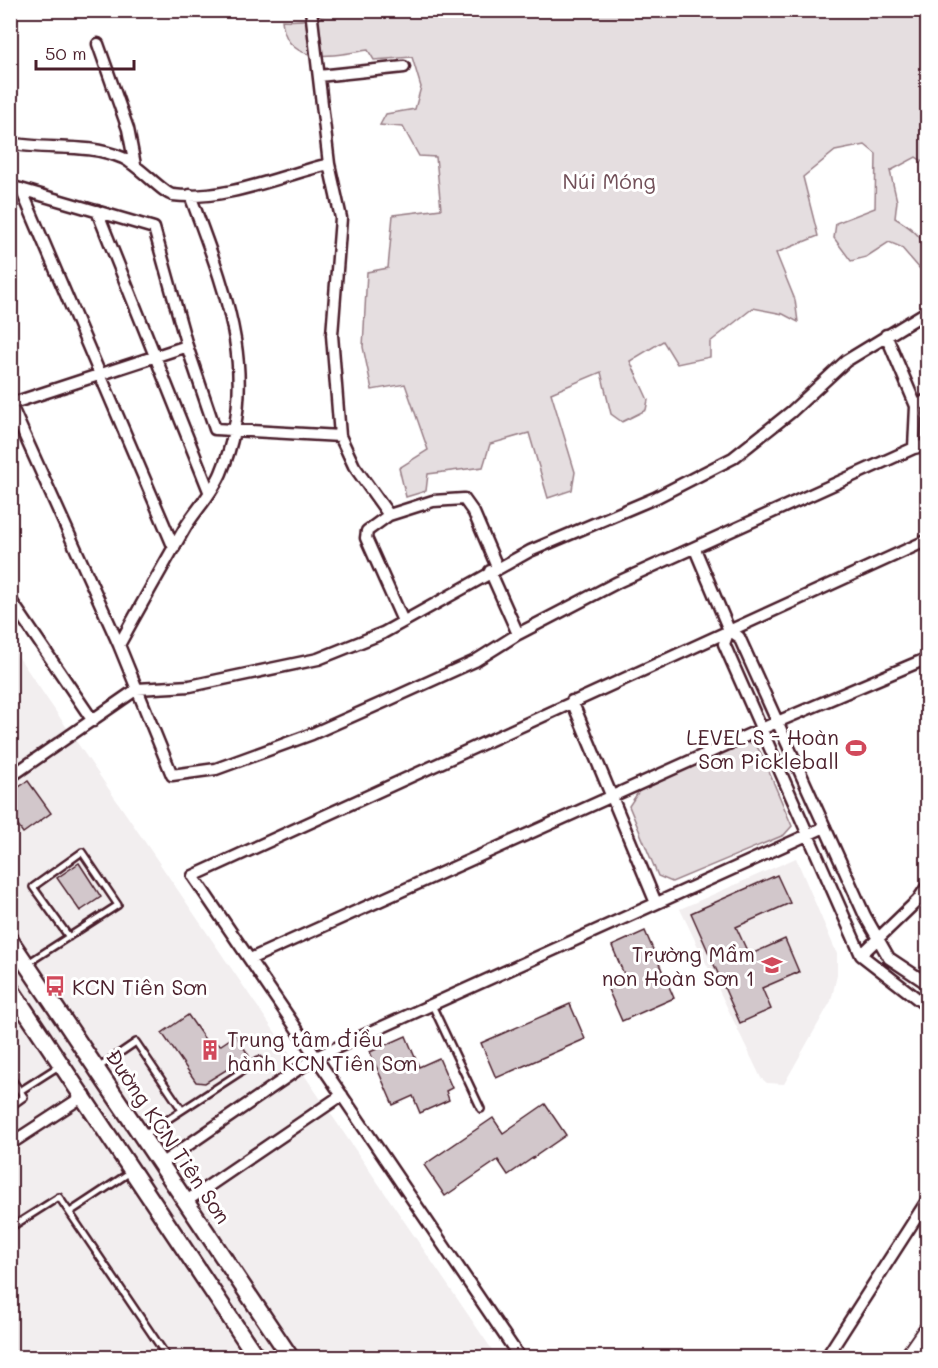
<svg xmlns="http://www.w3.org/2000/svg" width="938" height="1368" viewBox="0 0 938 1368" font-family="Mali,sans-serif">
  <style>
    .built { fill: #f2eeef }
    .green { fill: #e5dee0; stroke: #987e86; stroke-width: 1.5 }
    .building { fill: #d2c7cb; stroke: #4a1f2b; stroke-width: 1.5 }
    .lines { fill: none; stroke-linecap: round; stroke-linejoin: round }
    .lane-casing { stroke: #4a1f2b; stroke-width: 10 }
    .street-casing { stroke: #4a1f2b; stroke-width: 15 }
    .secondary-casing { stroke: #4a1f2b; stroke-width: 20 }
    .highway-casing { stroke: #4a1f2b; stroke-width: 24 }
    .lane { stroke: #fff; stroke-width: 5 }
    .street { stroke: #fff; stroke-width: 10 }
    .secondary { stroke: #fff; stroke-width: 15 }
    .highway { stroke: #fff; stroke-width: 20 }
    .labels { text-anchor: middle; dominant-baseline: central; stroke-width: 6; stroke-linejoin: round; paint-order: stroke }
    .park-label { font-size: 21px; fill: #714f58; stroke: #fff }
    .poi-label { font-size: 21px; fill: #4a1f2b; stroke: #fff; text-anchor: end }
    .street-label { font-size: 21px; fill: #4a1f2b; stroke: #fff }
  </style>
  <rect width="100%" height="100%" fill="#fff"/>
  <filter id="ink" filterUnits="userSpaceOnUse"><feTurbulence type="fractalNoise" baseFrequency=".0167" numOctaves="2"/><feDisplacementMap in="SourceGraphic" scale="12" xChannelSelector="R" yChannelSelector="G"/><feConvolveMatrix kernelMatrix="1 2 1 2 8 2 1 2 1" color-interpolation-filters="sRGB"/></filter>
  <g filter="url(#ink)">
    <!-- built -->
    <path class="built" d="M 11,646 L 497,1357 L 11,1357 Z
      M 796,858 L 837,954 L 837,975 L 831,1001 L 784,1084 L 767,1083 L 761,1078 L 680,909 Z"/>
    <!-- green -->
    <path class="green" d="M 335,10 L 927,11 L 927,180 L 924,180 L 924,162 L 916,157 L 890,171 L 897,201 L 895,218 C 925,236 927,243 927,277 L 901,247 L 889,242 L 866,257 L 851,261 L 834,238 L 836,223 L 875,208 L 876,154 L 865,145 L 835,151 L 803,177 L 818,236 L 776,253 L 795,300 L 798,322 L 783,314 L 753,308 L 710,342 L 710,357 L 677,364 L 663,341 L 630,361 L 648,400 L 646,410 L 622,422 L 611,414 L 601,372 L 551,393 L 575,472 L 572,490 L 548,498 L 529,433 L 490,444 L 483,467 L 428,474 L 426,491 L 406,497 L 399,468 L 428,450 L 405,384 L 372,390 L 363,347 L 367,272 L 388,268 L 393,215 L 441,209 L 436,157 L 419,156 L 403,127 L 380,125 L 386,114 L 415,109 L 421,87 L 412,57 L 374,60 L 368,50 C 335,55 286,68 282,20 C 301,22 318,18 335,10 Z
      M 746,742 L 755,744 L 761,753 L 792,826 L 784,835 L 672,882 L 658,876 L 629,806 L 639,791 Z"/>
    <!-- building -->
    <path class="building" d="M 28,781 L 51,813 L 23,833 L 10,815 L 10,793 Z
      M 79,863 L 101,897 L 80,911 L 57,878 Z
      M 777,875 L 790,903 L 736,927 L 749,955 L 785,939 L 799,972 L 762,988 L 771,1009 L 740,1023 L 691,913 Z
      M 645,931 L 674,998 L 622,1021 L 607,987 L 626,979 L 612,946 Z
      M 570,1004 L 585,1039 L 496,1078 L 481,1043 Z
      M 188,1015 L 206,1041 L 221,1045 L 236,1035 L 249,1056 L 205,1083 L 196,1082 L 162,1033 Z
      M 406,1036 L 419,1067 L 439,1058 L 452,1088 L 446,1091 L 449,1100 L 420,1113 L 413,1096 L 393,1105 L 370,1052 Z
      M 545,1104 L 566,1135 L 508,1175 L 498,1160 L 445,1196 L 424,1165 L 493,1118 L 503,1133 Z"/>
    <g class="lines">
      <!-- lane casing -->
      <g class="lane-casing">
        <path id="lane" d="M 28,963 L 118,905 L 82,852 L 33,887 L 69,937
          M 432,1005 L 481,1109
          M 98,1068 L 136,1042 L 182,1110
          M 10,1077 L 20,1091
          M 10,1107 L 24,1097 L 20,1091 L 59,1066
          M 144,1135 L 259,1060
          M 70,1212 L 129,1173
          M 10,1228 L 59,1197 L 168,1358"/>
      </g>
      <!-- street casing -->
      <g class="street-casing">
        <path id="street" d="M 311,10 L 329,164 L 341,218 L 332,335 L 340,436 L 354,466 L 389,515 L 433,501 L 464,499 L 474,513 L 497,567
          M 98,44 L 128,129 L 135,165
          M 319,76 L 404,67
          M 10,143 C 48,151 86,142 123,158 C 138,165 164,194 173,195 C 226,201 279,176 329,164
          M 10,186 L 154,228 L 187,346 L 215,429 L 340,436
          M 21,189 L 174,548
          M 97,211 L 209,491
          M 886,335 L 916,406
          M 10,403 L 119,645 L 172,775 L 216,769 L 312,734 L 391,699 L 475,661 L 518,634 L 618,582 L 914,448 L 928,445
          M 10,404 L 187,346
          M 914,448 L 916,406 L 928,399
          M 389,515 L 367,531 L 366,538 L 403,621
          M 695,549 L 729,630 L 739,637 L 865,916 L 889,958 L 928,984
          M 490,571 L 518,634
          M 10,599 L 93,721
          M 729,630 L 724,644 L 861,955 L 928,1007
          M 119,645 C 141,605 163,566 186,526 C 197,509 213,492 221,473 C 262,375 224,287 190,195
          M 572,701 L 656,903
          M 10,777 L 137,689 L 190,686 L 318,659 L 383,633 L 530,551 L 655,498 L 733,458 L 791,412 L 846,361 L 928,311
          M 861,955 L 918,900 L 928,885
          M 250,959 L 777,722 L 928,658
          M 10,1144 L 85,1095
          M 162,1163 L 316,1057 L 825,827
          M 188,1200 L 342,1095
          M 520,1358 L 193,876 L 928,540
          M 826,1358 L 928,1199"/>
      </g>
      <!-- secondary casing -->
      <g class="secondary-casing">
        <path id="secondary" d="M 10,940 L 291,1358
          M 10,988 L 257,1358"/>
      </g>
      <!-- highway casing -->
      <g class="highway-casing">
        <path id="highway" d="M 910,1358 L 928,1332"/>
      </g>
      <!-- lane -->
      <use href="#lane" class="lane"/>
      <!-- street -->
      <use href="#street" class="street"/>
      <!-- secondary -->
      <use href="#secondary" class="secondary"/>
      <!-- highway -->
      <use href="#highway" class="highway"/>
    </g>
  </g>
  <!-- icons -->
  <defs>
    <g id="stadium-bare" transform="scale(1.62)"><path d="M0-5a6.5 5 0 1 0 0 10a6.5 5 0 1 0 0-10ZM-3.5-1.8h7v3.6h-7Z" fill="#d1495b" stroke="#fff" stroke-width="2.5" paint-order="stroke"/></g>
    <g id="school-bare" transform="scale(1.62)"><path d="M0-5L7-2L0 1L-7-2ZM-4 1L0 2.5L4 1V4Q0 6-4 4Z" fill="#d1495b" stroke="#fff" stroke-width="2.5" paint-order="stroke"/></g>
    <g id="bus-bare" transform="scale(1.62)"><path d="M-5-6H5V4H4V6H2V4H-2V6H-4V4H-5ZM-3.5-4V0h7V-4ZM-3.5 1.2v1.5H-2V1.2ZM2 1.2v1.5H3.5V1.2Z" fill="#d1495b" stroke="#fff" stroke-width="2.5" paint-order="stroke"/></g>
    <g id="building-bare" transform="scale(1.62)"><path d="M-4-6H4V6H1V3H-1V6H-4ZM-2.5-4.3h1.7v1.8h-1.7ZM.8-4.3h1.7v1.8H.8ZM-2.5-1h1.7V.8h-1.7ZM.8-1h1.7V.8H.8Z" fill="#d1495b" stroke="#fff" stroke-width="2.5" paint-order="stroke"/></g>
  </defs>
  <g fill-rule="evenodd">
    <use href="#stadium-bare" x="856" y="748"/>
    <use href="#school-bare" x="772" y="965"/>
    <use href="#bus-bare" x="55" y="986"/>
    <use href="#building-bare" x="210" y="1050"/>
  </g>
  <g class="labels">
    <!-- park labels -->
    <g class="park-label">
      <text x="609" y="180">Núi Móng</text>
    </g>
    <!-- poi labels -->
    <g class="poi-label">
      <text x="839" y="736">LEVEL S - Hoàn<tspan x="839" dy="24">Sơn Pickleball</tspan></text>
      <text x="755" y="953">Trường Mầm<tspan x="755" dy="24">non Hoàn Sơn 1</tspan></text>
      <text x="72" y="986" text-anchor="start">KCN Tiên Sơn</text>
      <text x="227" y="1038" text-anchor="start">Trung tâm điều<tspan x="227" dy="24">hành KCN Tiên Sơn</tspan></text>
    </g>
    <!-- street labels -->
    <g class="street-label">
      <text transform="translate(169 1136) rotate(56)">Đường KCN Tiên Sơn</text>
    </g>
  </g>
  <!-- margin -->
  <rect width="938" height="1368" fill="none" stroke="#fff" stroke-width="36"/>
  <rect x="18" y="18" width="902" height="1332" fill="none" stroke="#4a1f2b" stroke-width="2" filter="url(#ink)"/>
  <!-- scale -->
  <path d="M36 60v9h98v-9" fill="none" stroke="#4a1f2b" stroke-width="3"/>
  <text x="45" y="60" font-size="18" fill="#4a1f2b" stroke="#ffffff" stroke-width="4.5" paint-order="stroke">50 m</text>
</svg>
